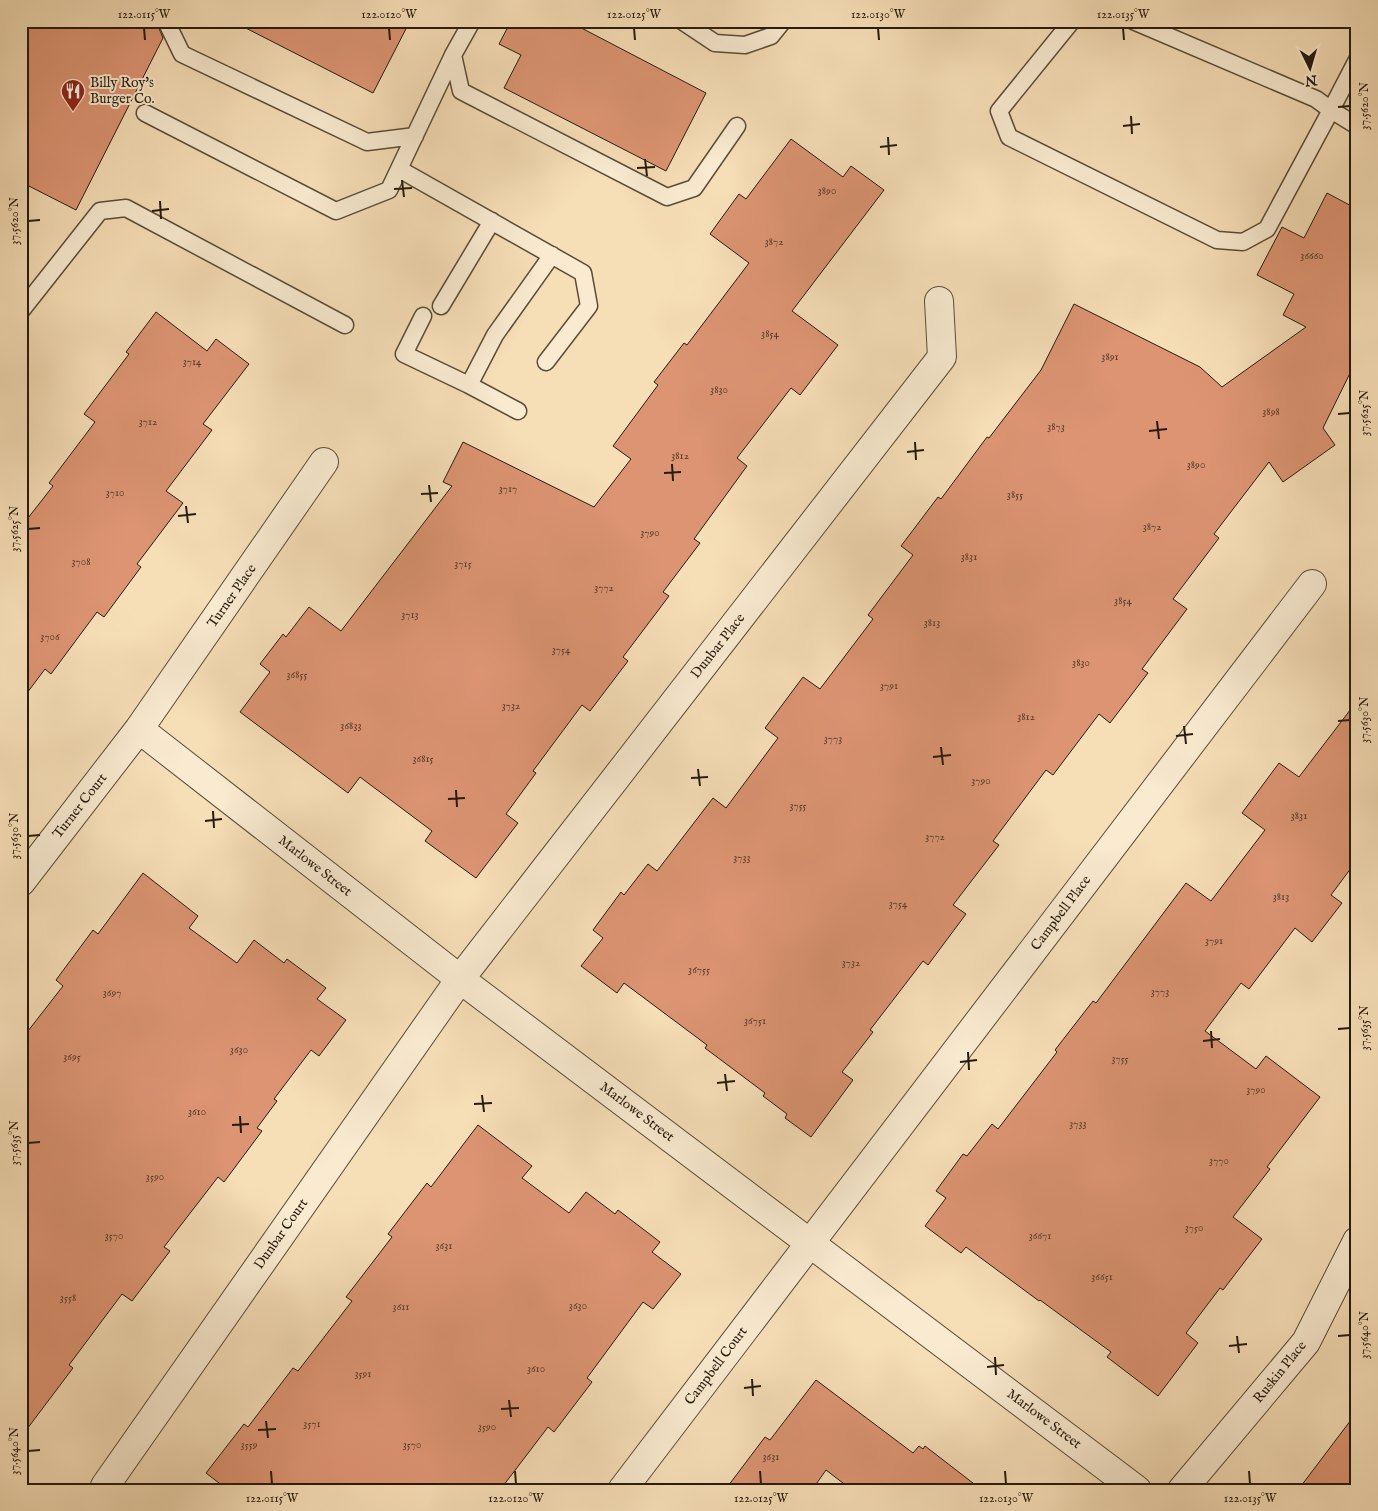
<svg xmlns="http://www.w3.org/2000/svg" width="1378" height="1511" viewBox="0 0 1378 1511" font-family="'IM FELL English',serif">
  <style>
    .building { fill: #dc9473; stroke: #261b0d }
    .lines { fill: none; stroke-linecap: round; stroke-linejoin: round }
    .service-casing { stroke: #5a4c38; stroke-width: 19 }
    .minor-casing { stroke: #5a4c38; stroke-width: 30 }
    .service { stroke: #f9ead0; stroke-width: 16 }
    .minor { stroke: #f9ead0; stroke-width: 28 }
    .ticks { fill: none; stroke: #261b0d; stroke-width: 2 }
    .labels { text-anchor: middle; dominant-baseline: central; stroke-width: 4; stroke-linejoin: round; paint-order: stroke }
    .number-label { font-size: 11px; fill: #543926 }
    .poi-label { font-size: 14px; fill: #261b0d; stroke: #f9ead0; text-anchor: start }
    .street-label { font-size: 14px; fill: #261b0d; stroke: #f9ead0 }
    .neatline { fill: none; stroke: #261b0d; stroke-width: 2 }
    .ticks-label { font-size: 12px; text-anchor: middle; fill: #261b0d }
  </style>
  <rect width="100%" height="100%" fill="#f6deb7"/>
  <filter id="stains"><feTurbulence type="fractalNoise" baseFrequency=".004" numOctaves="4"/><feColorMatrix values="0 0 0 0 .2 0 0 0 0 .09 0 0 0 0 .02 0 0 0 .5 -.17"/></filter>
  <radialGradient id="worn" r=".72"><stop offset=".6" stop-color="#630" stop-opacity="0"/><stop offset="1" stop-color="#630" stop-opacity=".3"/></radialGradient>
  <!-- building -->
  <path class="building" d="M 21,21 L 156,21 L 163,38 L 76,210 L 21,182 Z
    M 232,21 L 410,21 L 373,93 Z
    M 511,21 L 568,21 L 706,93 L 666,171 L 504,88 L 521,55 L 499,44 Z
    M 791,139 L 843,177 L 851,166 L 884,190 L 792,311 L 838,345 L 800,395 L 791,388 L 737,458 L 747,466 L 694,539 L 700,543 L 663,592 L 669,596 L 623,657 L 628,661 L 590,711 L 582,705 L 533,771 L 536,773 L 506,814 L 518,823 L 476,878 L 425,841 L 432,831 L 360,777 L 348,793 L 240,712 L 270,672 L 260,664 L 283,634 L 286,637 L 309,607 L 341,631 L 452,486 L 443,482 L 463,442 L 594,507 L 631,459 L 613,446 L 658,385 L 654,382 L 684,343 L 687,345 L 749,263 L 710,234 L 739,194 L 746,199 Z
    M 1327,193 L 1357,209 L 1357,359 L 1323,428 L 1335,445 L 1283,482 L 1269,462 L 1214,534 L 1219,538 L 1173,599 L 1187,609 L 1142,669 L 1148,673 L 1110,723 L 1099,714 L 1053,775 L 1046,770 L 993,841 L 999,845 L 953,905 L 966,914 L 928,965 L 923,961 L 870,1030 L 873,1032 L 842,1072 L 853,1080 L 811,1137 L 785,1118 L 787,1114 L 763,1096 L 765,1093 L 705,1048 L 707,1045 L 624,983 L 617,993 L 581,966 L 603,938 L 593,930 L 621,892 L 624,895 L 648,864 L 657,871 L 713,798 L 726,808 L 778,738 L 765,728 L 803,677 L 820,689 L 873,619 L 868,615 L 913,555 L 901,546 L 938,497 L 941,499 L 987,437 L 989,438 L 1041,370 L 1074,304 L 1200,367 L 1222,387 L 1306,327 L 1283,315 L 1294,294 L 1257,275 L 1282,227 L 1304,238 Z
    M 156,312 L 207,351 L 216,339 L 249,364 L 203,424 L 212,430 L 166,491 L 183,503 L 137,564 L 141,567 L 104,617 L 97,612 L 51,674 L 45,669 L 21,701 L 21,527 L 53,486 L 49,483 L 95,422 L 84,414 L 129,354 L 126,352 Z
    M 1357,701 L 1357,860 L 1331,895 L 1342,903 L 1312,942 L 1295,928 L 1249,989 L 1241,983 L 1205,1031 L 1256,1069 L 1266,1056 L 1320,1097 L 1267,1167 L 1270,1169 L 1233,1217 L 1262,1239 L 1223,1290 L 1220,1288 L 1186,1333 L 1198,1343 L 1158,1396 L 1107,1357 L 1111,1352 L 1040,1300 L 1039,1301 L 966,1247 L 961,1253 L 925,1226 L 946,1198 L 936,1191 L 963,1154 L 967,1156 L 992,1124 L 998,1129 L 1057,1052 L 1055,1050 L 1093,1001 L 1096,1003 L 1186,883 L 1211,901 L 1265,830 L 1242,813 L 1279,763 L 1299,777 Z
    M 143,873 L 198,916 L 189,928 L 237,963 L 254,940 L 284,963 L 287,959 L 326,988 L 317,999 L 346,1020 L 319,1056 L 311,1050 L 274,1099 L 277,1101 L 257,1128 L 262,1131 L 224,1182 L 218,1177 L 164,1247 L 170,1251 L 132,1301 L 122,1294 L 69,1365 L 73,1368 L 21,1437 L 21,1040 L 63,986 L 56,980 L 93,930 L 98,934 Z
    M 478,1125 L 532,1166 L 522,1178 L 569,1213 L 586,1192 L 615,1214 L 618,1210 L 660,1242 L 652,1252 L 681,1274 L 653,1309 L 643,1302 L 587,1378 L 592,1382 L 554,1432 L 548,1427 L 500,1490 L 228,1490 L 206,1473 L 244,1424 L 248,1427 L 293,1368 L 298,1371 L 352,1301 L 346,1297 L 392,1237 L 388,1234 L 427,1183 L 431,1187 Z
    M 816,1380 L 913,1453 L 919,1446 L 923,1449 L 925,1446 L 982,1490 L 852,1490 L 826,1470 L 812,1490 L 725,1490 L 765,1437 L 770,1440 Z
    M 1357,1412 L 1357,1490 L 1298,1490 Z"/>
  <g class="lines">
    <!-- service casing -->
    <g class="service-casing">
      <path id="service" d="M 166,21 L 182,54 L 367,142 L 415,136
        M 682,21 L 715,43 L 745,45 L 771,36 L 783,21
        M 1072,21 L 999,111 L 1009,137 L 1217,240 L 1243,242 L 1267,229 L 1331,110 L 1316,99 L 1133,21
        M 453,55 L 461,91 L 667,197 L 694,188 L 737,126
        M 1357,60 L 1331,110 L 1357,126
        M 145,113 L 336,211 L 389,190 L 453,55 L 472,21
        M 399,169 L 583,273 L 589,306 L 546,362
        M 441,306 L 492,221
        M 21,311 L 100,211 L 126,208 L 345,325
        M 423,316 L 404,354 L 469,385
        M 518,411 L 469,385 L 495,335 L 552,255"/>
    </g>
    <!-- minor casing -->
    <g class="minor-casing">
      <path id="minor" d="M 139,729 L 460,979 L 1137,1490
        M 21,882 L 139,729 L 324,462
        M 104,1490 L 105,1486 L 460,979 L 942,357 L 939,301
        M 622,1490 L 1312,584
        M 1182,1490 L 1306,1342 L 1357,1241"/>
    </g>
    <!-- service -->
    <use href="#service" class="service"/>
    <!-- minor -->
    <use href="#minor" class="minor"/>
  </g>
  <!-- ticks -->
  <path class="ticks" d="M 144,28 L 145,40M 389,28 L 390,40M 634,28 L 635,40M 878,28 L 879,40M 1123,28 L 1124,40M 1338,107 L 1350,106M 1131,116 L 1132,134M 1123,126 L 1140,124M 888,137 L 889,155M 880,147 L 897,145M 645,159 L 647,176M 637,168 L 655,167M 402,180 L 404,197M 394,189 L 412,188M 160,201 L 161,219M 152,211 L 169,209M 28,221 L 40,220M 1338,414 L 1350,413M 1157,421 L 1159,439M 1149,431 L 1167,429M 915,442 L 916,460M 907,452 L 924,450M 672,464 L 673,481M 664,473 L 681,472M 429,485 L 431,502M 421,494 L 438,493M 186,506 L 188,523M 178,516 L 196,514M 28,529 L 40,528M 1338,721 L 1350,720M 1184,726 L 1186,744M 1176,736 L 1193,734M 941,747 L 943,765M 933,757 L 951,755M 698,769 L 700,786M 691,778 L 708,777M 456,790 L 457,807M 448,799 L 465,798M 213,811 L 214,828M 205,821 L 222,819M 28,836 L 40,835M 1338,1029 L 1350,1028M 1211,1031 L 1212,1048M 1203,1041 L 1220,1039M 968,1052 L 969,1070M 960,1062 L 977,1060M 725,1074 L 727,1091M 717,1083 L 735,1081M 482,1095 L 484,1112M 474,1104 L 492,1103M 240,1116 L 241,1133M 232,1125 L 249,1124M 28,1143 L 40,1142M 1237,1336 L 1239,1353M 1338,1336 L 1350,1335M 1229,1346 L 1247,1344M 995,1357 L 996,1375M 987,1367 L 1004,1365M 752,1379 L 753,1396M 744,1388 L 761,1386M 509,1400 L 511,1417M 501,1409 L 519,1408M 266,1421 L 268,1438M 258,1430 L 276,1429M 28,1451 L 40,1450M 271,1471 L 272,1484M 515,1471 L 516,1484M 760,1471 L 761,1484M 1005,1471 L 1006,1484M 1249,1471 L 1250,1484"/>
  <!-- icons -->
  <defs>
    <g id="restaurant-pin" transform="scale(1.25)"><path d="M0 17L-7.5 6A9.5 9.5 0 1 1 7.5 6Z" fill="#8f2418" stroke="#f9ead0"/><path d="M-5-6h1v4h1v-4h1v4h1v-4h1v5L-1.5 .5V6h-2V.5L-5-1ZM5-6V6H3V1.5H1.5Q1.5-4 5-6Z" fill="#fff"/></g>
  </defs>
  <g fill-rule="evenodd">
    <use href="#restaurant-pin" x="73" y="91"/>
  </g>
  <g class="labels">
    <!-- number labels -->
    <g class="number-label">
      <text x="827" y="191">3890</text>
      <text x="774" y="242">3872</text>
      <text x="1312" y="256">36660</text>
      <text x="770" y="334">3854</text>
      <text x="1110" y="357">3891</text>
      <text x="192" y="362">3714</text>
      <text x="719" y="390">3830</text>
      <text x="1271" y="412">3898</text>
      <text x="148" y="422">3712</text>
      <text x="1056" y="427">3873</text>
      <text x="680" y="456">3812</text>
      <text x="1196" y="465">3890</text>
      <text x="508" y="489">3717</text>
      <text x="115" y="493">3710</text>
      <text x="1015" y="495">3855</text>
      <text x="1152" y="527">3872</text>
      <text x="650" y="533">3790</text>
      <text x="969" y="557">3831</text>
      <text x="81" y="562">3708</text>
      <text x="463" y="564">3715</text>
      <text x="604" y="588">3772</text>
      <text x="1123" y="601">3854</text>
      <text x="410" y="615">3713</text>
      <text x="932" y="623">3813</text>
      <text x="50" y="637">3706</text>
      <text x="561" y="650">3754</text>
      <text x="1081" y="663">3830</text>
      <text x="297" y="675">36855</text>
      <text x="889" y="686">3791</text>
      <text x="511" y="706">3732</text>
      <text x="1026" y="717">3812</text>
      <text x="351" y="726">36833</text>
      <text x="833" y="739">3773</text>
      <text x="423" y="759">36815</text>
      <text x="981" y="781">3790</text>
      <text x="798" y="806">3755</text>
      <text x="1299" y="816">3831</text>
      <text x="935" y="837">3772</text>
      <text x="742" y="858">3733</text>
      <text x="1281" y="897">3813</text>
      <text x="898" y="904">3754</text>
      <text x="1214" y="941">3791</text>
      <text x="851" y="963">3732</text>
      <text x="699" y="970">36755</text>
      <text x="1160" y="992">3773</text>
      <text x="112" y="993">3697</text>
      <text x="755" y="1021">36751</text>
      <text x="239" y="1050">3630</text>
      <text x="72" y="1057">3695</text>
      <text x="1120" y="1059">3755</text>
      <text x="1256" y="1090">3790</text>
      <text x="197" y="1112">3610</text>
      <text x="1078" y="1124">3733</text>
      <text x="1219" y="1161">3770</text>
      <text x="155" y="1177">3590</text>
      <text x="1194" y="1228">3750</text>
      <text x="114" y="1236">3570</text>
      <text x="1040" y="1236">36671</text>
      <text x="444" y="1246">3631</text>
      <text x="1102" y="1277">36651</text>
      <text x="68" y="1298">3558</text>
      <text x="578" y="1306">3630</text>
      <text x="401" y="1307">3611</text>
      <text x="536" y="1369">3610</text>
      <text x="363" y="1374">3591</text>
      <text x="312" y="1424">3571</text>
      <text x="487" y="1427">3590</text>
      <text x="249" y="1445">3559</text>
      <text x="412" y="1445">3570</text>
      <text x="771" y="1457">3631</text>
    </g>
    <!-- poi labels -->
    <g class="poi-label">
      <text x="90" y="83">Billy Roy's<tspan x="90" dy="16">Burger Co.</tspan></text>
    </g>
    <!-- street labels -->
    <g class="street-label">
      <text transform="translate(232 596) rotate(-55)">Turner Place</text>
      <text transform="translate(718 646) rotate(-52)">Dunbar Place</text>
      <text transform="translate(80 806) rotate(-52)">Turner Court</text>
      <text transform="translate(315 866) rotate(38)">Marlowe Street</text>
      <text transform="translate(1061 913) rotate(-53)">Campbell Place</text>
      <text transform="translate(637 1112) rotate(37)">Marlowe Street</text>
      <text transform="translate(281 1234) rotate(-55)">Dunbar Court</text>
      <text transform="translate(716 1366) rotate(-53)">Campbell Court</text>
      <text transform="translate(1280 1372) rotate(-51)">Ruskin Place</text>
      <text transform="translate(1044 1419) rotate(37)">Marlowe Street</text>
    </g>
  </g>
  <!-- margin -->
  <rect width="1378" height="1511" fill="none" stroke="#f6deb7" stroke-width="55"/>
  <!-- north arrow -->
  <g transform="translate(1310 68) rotate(175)" stroke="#f9ead0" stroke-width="4" paint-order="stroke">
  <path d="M0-4L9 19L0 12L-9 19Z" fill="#261b0d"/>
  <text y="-8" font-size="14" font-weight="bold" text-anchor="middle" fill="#261b0d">N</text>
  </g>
  <rect x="28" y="28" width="1322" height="1456" class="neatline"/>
  <g class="ticks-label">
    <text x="144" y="18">122.0115°W</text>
    <text x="389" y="18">122.0120°W</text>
    <text x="634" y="18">122.0125°W</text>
    <text x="878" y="18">122.0130°W</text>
    <text x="1123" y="18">122.0135°W</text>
    <text transform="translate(1364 106) rotate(-90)" y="4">37.5620°N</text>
    <text transform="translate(14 221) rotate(-90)" y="4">37.5620°N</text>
    <text transform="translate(1364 413) rotate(-90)" y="4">37.5625°N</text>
    <text transform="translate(14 529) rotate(-90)" y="4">37.5625°N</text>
    <text transform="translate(1364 720) rotate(-90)" y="4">37.5630°N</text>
    <text transform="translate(14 836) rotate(-90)" y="4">37.5630°N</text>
    <text transform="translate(1364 1028) rotate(-90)" y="4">37.5635°N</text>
    <text transform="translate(14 1143) rotate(-90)" y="4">37.5635°N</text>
    <text transform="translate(1364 1335) rotate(-90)" y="4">37.5640°N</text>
    <text transform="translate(14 1451) rotate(-90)" y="4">37.5640°N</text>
    <text x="272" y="1502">122.0115°W</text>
    <text x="516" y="1502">122.0120°W</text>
    <text x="761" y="1502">122.0125°W</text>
    <text x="1006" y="1502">122.0130°W</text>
    <text x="1250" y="1502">122.0135°W</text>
  </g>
  <rect width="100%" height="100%" filter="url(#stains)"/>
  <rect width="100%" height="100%" fill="url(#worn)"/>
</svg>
